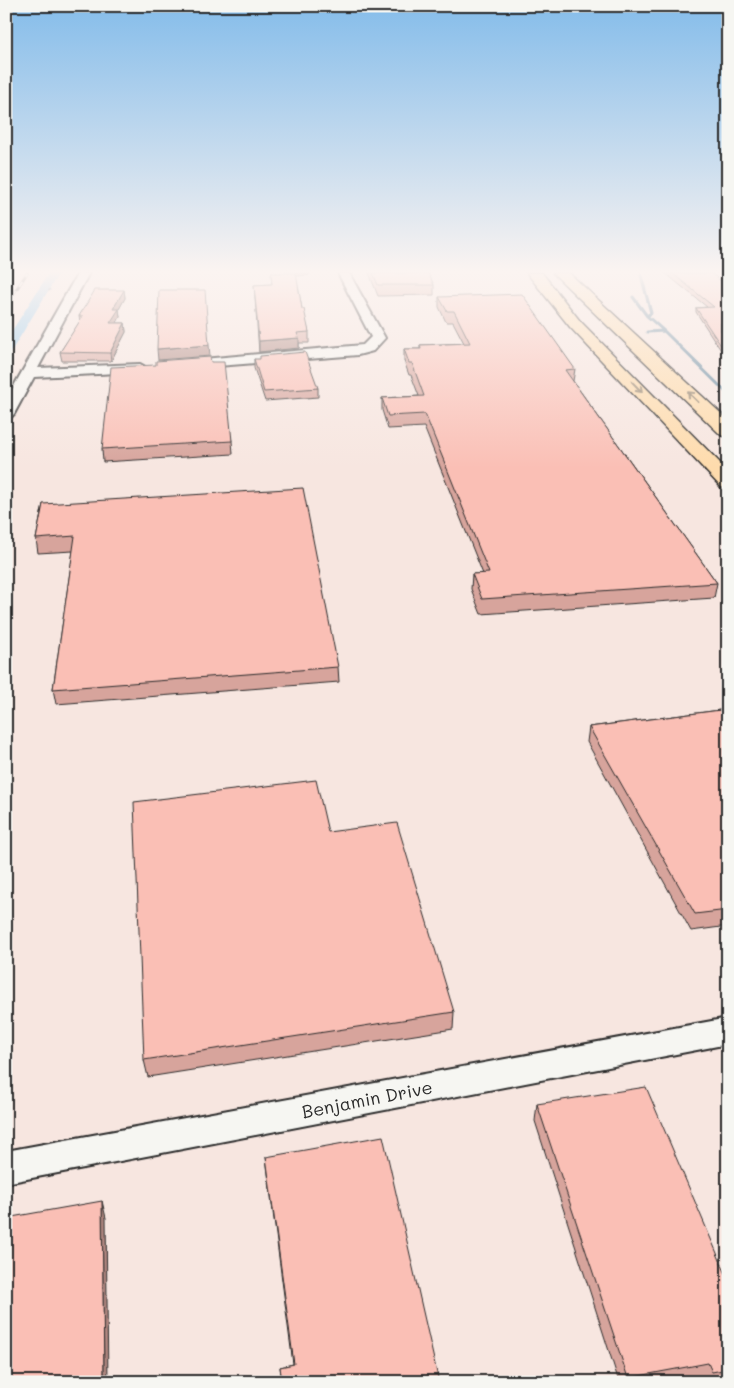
<svg xmlns="http://www.w3.org/2000/svg" width="734" height="1388" viewBox="0 0 734 1388" font-family="Mali,sans-serif">
  <style>
    .lines { fill: none; stroke-linecap: round; stroke-linejoin: round }
    .stream { stroke: #66899f; stroke-width: 3 }
    .canal { fill: #8ec7ed; fill-rule: evenodd }
    .minor-casing { stroke: #2b2b2b; stroke-width: 4 }
    .highway-casing { stroke: #2b2b2b; stroke-width: 3 }
    .minor { fill: #f6f6f2; fill-rule: evenodd }
    .highway { fill: #fedbac; fill-rule: evenodd }
    .rail-casing { stroke: #2b2b2b; stroke-width: 3 }
    .rail { stroke: #f6f6f2; stroke-width: 2; stroke-dasharray: 6; stroke-linecap: butt }
    .wall { fill: #d7a49c; stroke: #2b2b2b }
    .shaded-wall { fill: #af867f; stroke: #2b2b2b }
    .building { fill: #fabfb5; stroke: #2b2b2b }
    .oneway { stroke: #94836c }
    .labels { text-anchor: middle; dominant-baseline: central; stroke-width: 4; stroke-linejoin: round; paint-order: stroke }
    .near-street-label { font-size: 18px; fill: #2b2b2b; stroke: #f6f6f2 }
  </style>
  <rect width="100%" height="100%" fill="#f7e6e0"/>
  <filter id="ink" filterUnits="userSpaceOnUse"><feTurbulence type="fractalNoise" baseFrequency=".02" numOctaves="2"/><feDisplacementMap in="SourceGraphic" scale="10" xChannelSelector="R" yChannelSelector="G"/><feConvolveMatrix kernelMatrix="1 2 1 2 8 2 1 2 1" color-interpolation-filters="sRGB"/></filter>
  <g filter="url(#ink)">
    <g class="lines">
      <!-- stream -->
      <path class="stream" d="M 641,275 L 651,313 L 647,316 L 664,331
        M 44,290 L 49,290
        M 633,297 L 647,316
        M 647,332 L 664,331 L 728,394"/>
      <!-- canal -->
      <path class="canal" d="M 49,273 L 59,273 L 12,350 L 6,354 L 6,340 Z"/>
      <!-- minor casing -->
      <g class="minor-casing">
        <path id="minor" d="M 78,273 L 89,273 L 38,368 L 140,364 L 147,368 L 140,372 L 34,377 L 14,414 L 11,417 L 6,418 L 6,400 Z
          M 338,273 L 349,273 L 385,338 L 373,351 L 358,355 L 180,369 L 173,365 L 180,361 L 363,345 L 371,337 Z
          M 728,1018 L 728,1044 L 6,1183 L 6,1151 Z"/>
      </g>
      <!-- highway casing -->
      <g class="highway-casing">
        <path id="highway" d="M 527,273 L 542,273 L 580,321 L 728,471 L 728,489 L 721,487 L 570,327 Z
          M 553,273 L 569,273 L 728,420 L 728,437 L 721,435 Z"/>
      </g>
      <!-- minor -->
      <use href="#minor" class="minor"/>
      <!-- highway -->
      <use href="#highway" class="highway"/>
      <!-- rail casing -->
      <g class="rail-casing">
        <path id="rail" d="M 6,305 L 27,273"/>
      </g>
      <!-- rail -->
      <use href="#rail" class="rail"/>
    </g>
    <!-- wall -->
    <path class="wall" d="M 271,273 L 309,273 L 309,275 L 296,276 L 302,309 L 309,332 L 309,343 L 299,343 L 299,348 L 259,352 L 254,285 L 272,284 Z
      M 369,273 L 428,273 L 434,285 L 434,295 L 378,296 Z
      M 665,273 L 711,273 L 728,287 L 728,327 L 721,328 L 721,331 L 728,332 L 728,359 L 724,355 L 696,312 L 696,308 L 707,307 Z
      M 124,290 L 125,298 L 119,309 L 120,317 L 116,323 L 125,323 L 126,332 L 111,361 L 62,361 L 60,352 L 80,322 L 79,316 Z
      M 439,297 L 575,369 L 573,381 L 717,583 L 714,598 L 481,614 L 471,589 L 472,574 L 483,574 L 424,427 L 388,429 L 382,410 L 382,398 L 419,396 L 411,375 L 409,375 L 404,361 L 404,349 L 420,349 L 420,345 L 464,343 L 453,322 L 446,322 L 439,307 Z
      M 254,359 L 318,388 L 318,397 L 265,401 L 254,368 Z
      M 211,362 L 232,441 L 233,454 L 103,462 L 102,449 L 156,365 Z
      M 43,504 L 338,667 L 339,682 L 56,704 L 53,689 L 73,551 L 38,553 L 36,539 Z
      M 728,709 L 728,926 L 691,931 L 587,742 L 589,727 Z
      M 328,832 L 454,1012 L 453,1029 L 148,1077 L 144,1060 Z
      M 728,1073 L 728,1088 L 725,1083 Z
      M 537,1104 L 728,1279 L 728,1382 L 703,1382 L 702,1380 L 691,1382 L 619,1382 L 535,1121 Z
      M 266,1157 L 439,1382 L 282,1382 L 280,1367 L 293,1364 L 268,1174 Z"/>
    <!-- shaded-wall -->
    <path class="shaded-wall" d="M 294,273 L 309,273 L 309,275 L 295,276 Z
      M 124,290 L 125,298 L 119,309 L 120,317 L 112,332 L 110,323 L 113,309 Z
      M 728,322 L 728,327 L 720,328 L 721,323 Z
      M 125,323 L 126,332 L 111,361 L 110,353 Z
      M 299,338 L 299,348 L 259,352 L 259,341 Z
      M 209,345 L 210,356 L 158,360 L 157,349 Z
      M 102,1201 L 106,1218 L 108,1382 L 104,1382 Z"/>
    <!-- building -->
    <path class="building" d="M 271,273 L 296,273 L 302,309 L 304,309 L 309,332 L 297,333 L 299,338 L 259,341 L 254,285 L 272,284 Z
      M 373,273 L 428,273 L 434,285 L 378,285 Z
      M 672,273 L 711,273 L 728,287 L 728,322 L 721,323 L 721,331 L 728,332 L 728,353 L 724,350 L 696,308 L 714,307 Z
      M 95,290 L 124,290 L 113,309 L 119,309 L 110,323 L 125,323 L 110,353 L 60,352 L 83,316 L 79,316 Z
      M 159,290 L 205,290 L 209,345 L 157,349 Z
      M 522,294 L 575,369 L 565,370 L 717,583 L 482,599 L 472,574 L 489,573 L 425,414 L 388,416 L 382,398 L 424,396 L 412,363 L 409,363 L 404,349 L 421,349 L 420,345 L 470,343 L 454,311 L 447,311 L 439,297 Z
      M 305,352 L 318,388 L 264,392 L 254,359 L 260,359 L 260,356 Z
      M 210,357 L 211,362 L 224,362 L 232,441 L 102,449 L 111,367 L 156,365 L 156,361 Z
      M 303,488 L 338,667 L 53,689 L 75,536 L 36,539 L 43,504 Z
      M 728,709 L 728,910 L 695,914 L 589,727 Z
      M 316,780 L 328,832 L 397,823 L 454,1012 L 144,1060 L 134,802 Z
      M 646,1087 L 728,1279 L 728,1369 L 712,1372 L 708,1363 L 628,1378 L 537,1104 Z
      M 383,1136 L 439,1382 L 282,1382 L 280,1367 L 294,1364 L 266,1157 Z
      M 102,1201 L 104,1382 L 6,1382 L 6,1218 Z"/>
    <!-- one-way arrows -->
    <defs><path id="oneway-shaft" d="M-6 0H5M1.5-3L5.5 0L1.5 3" fill="none" stroke-width="1.6" stroke-linecap="round" stroke-linejoin="round" transform="scale(1.25)"/></defs>
    <g class="oneway">
      <use href="#oneway-shaft" transform="translate(637 387) rotate(46)"/>
      <use href="#oneway-shaft" transform="translate(693 397) rotate(-136)"/>
    </g>
  </g>
  <!-- sky -->
  <linearGradient id="sky" x2="0" y2="1"><stop stop-color="#84bcea"/><stop offset="0.58" stop-color="#fbf4f1"/><stop offset="1" stop-color="#fbf4f1" stop-opacity="0"/></linearGradient>
  <rect width="734" height="468" fill="url(#sky)"/>
  <g class="labels">
    <!-- near-street labels -->
    <g class="near-street-label">
      <text transform="translate(367 1099) rotate(-11)">Benjamin Drive</text>
    </g>
  </g>
  <!-- margin -->
  <rect width="734" height="1388" fill="none" stroke="#f6f6f2" stroke-width="25"/>
  <rect x="12" y="12" width="709" height="1363" fill="none" stroke="#2b2b2b" stroke-width="2" filter="url(#ink)"/>
</svg>
